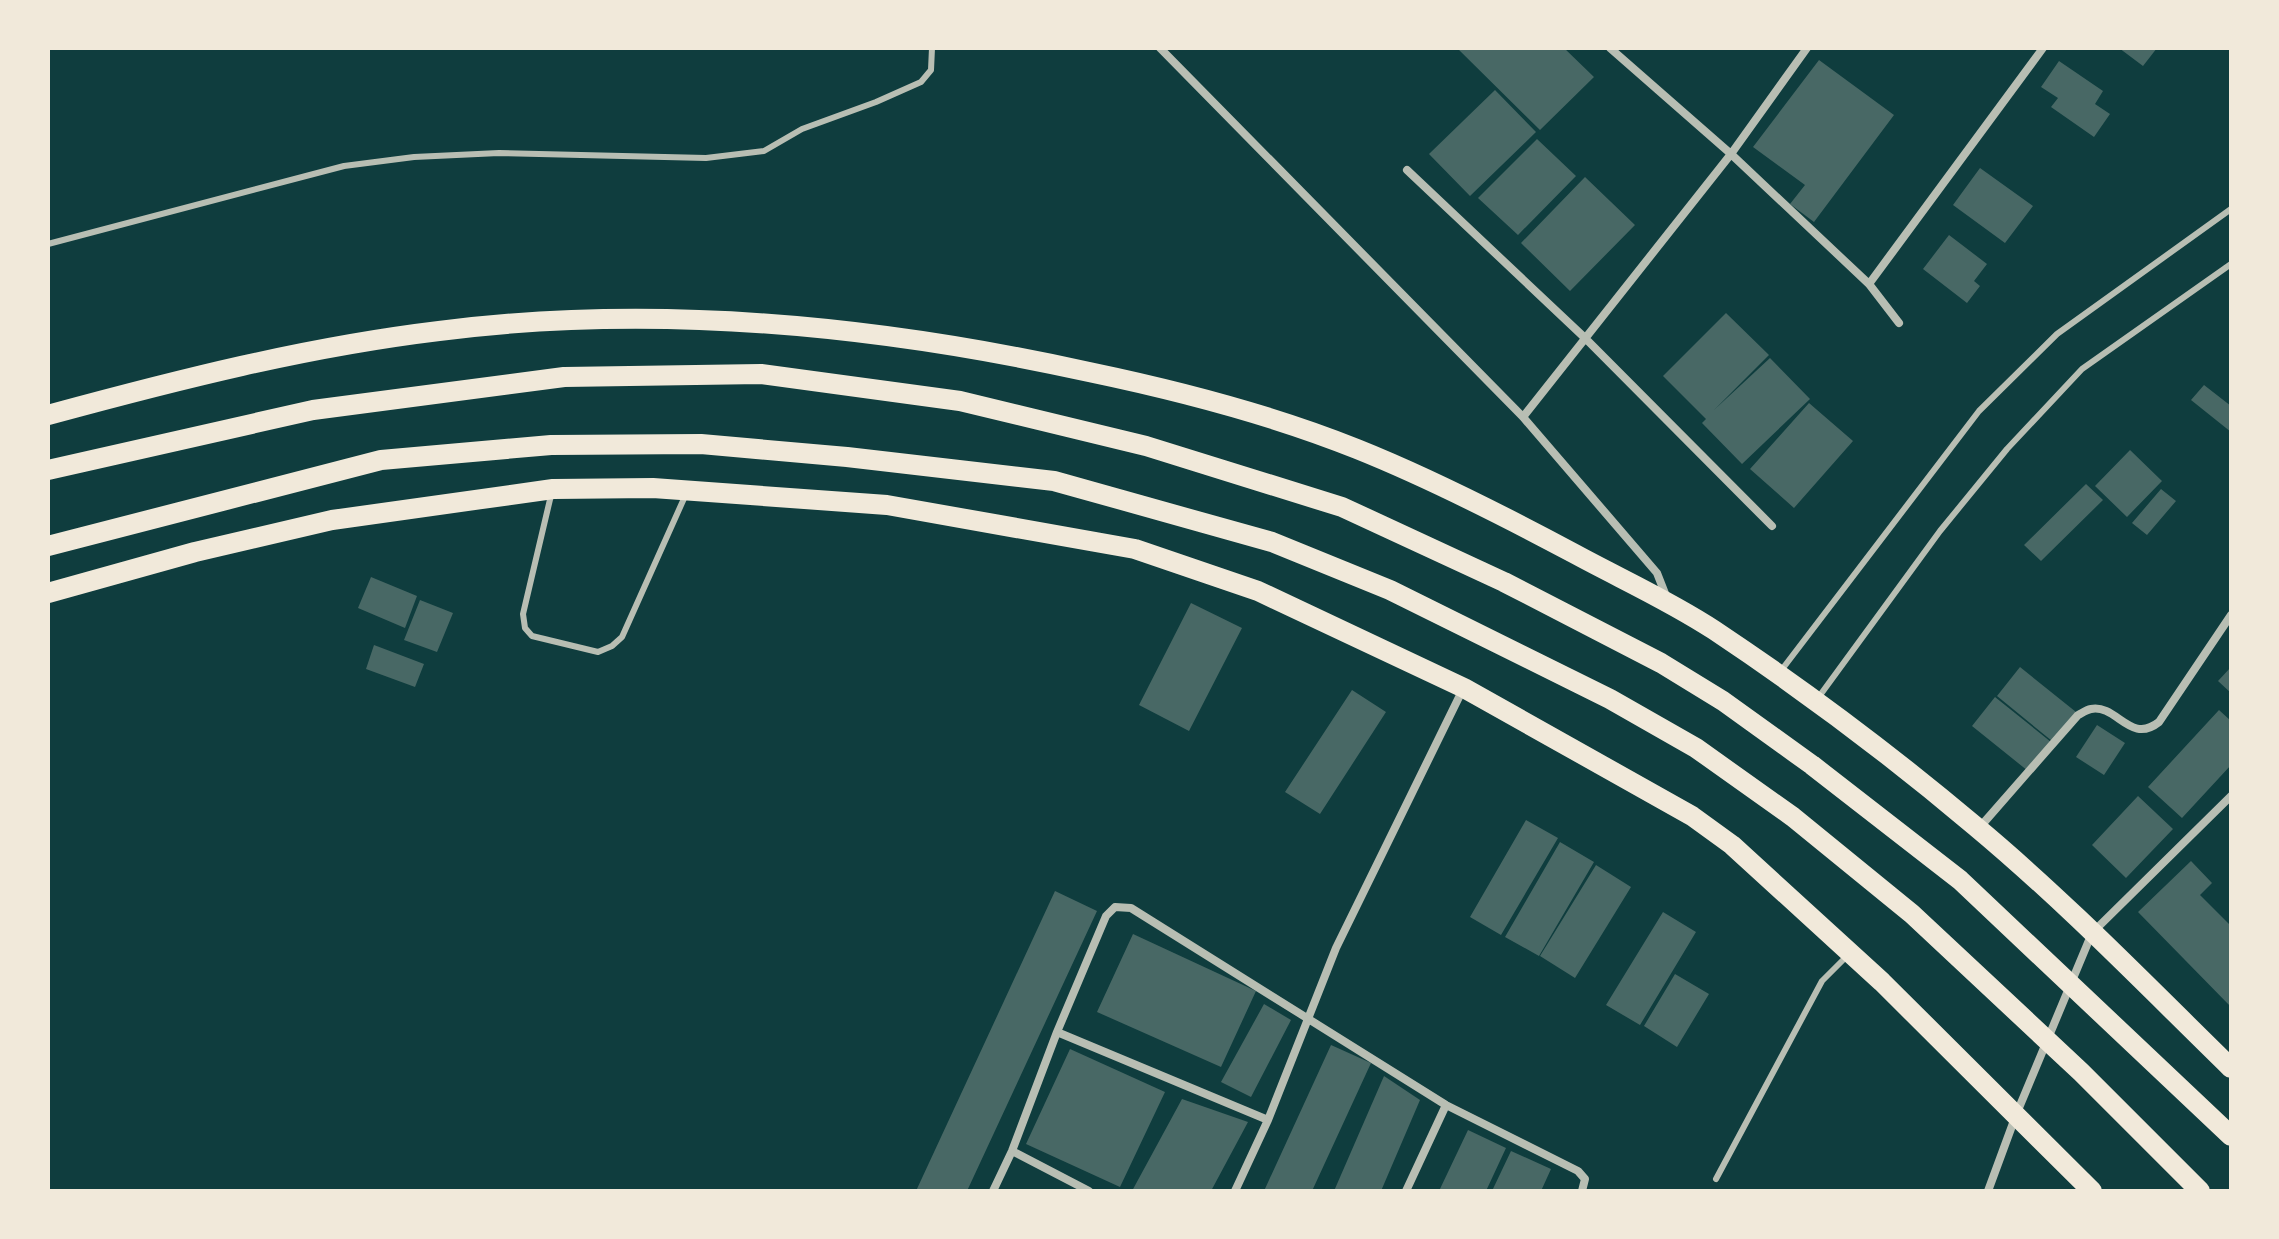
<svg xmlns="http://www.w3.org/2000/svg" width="2279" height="1239" viewBox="0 0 2279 1239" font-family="'Open Sans',sans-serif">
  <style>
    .building { fill: #486865 }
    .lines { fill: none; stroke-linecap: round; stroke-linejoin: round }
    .service { stroke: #b8beb3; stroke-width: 6 }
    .minor { stroke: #b8beb3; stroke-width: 8 }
    .primary { stroke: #f1e9da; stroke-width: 20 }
  </style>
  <rect width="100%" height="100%" fill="#0f3d3e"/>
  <!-- building -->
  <path class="building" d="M 1457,48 L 1564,48 L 1594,77 L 1540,130 Z
    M 2119,48 L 2157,48 L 2143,66 Z
    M 1819,60 L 1894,115 L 1814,222 L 1790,204 L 1805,185 L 1753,147 Z
    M 2059,61 L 2103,91 L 2095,104 L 2110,114 L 2094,137 L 2051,107 L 2058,98 L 2041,87 Z
    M 1495,90 L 1536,132 L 1470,196 L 1429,154 Z
    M 1537,139 L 1576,176 L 1518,235 L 1478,198 Z
    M 1980,168 L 2033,206 L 2005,243 L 1953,205 Z
    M 1585,177 L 1635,225 L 1570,291 L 1521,243 Z
    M 1949,235 L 1987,264 L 1974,281 L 1980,286 L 1967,303 L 1923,269 Z
    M 1726,313 L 1769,355 L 1714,410 L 1770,358 L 1810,399 L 1742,464 L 1702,423 L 1706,419 L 1663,376 Z
    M 2204,385 L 2231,406 L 2231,432 L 2191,400 Z
    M 1809,403 L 1853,441 L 1794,508 L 1750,469 Z
    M 2130,450 L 2162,481 L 2127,517 L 2095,486 Z
    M 2086,484 L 2103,500 L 2041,561 L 2024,545 Z
    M 2161,489 L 2176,501 L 2147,535 L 2132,523 Z
    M 371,577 L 417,596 L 405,628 L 358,608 Z
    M 420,600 L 453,613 L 437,652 L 404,640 Z
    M 1191,603 L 1242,628 L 1189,731 L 1139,705 Z
    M 374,645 L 424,664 L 415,687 L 366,669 Z
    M 2020,667 L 2076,712 L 2052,741 L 1997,696 Z
    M 2231,667 L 2231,693 L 2218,681 Z
    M 1352,690 L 1386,712 L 1320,814 L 1285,792 Z
    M 1995,697 L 2051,742 L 2028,771 L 1972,726 Z
    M 2219,710 L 2231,721 L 2231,765 L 2182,818 L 2148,787 Z
    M 2097,725 L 2125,743 L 2104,775 L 2076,757 Z
    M 2138,796 L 2173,829 L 2126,878 L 2092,845 Z
    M 1526,820 L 1558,838 L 1501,935 L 1470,917 Z
    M 1560,842 L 1594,862 L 1539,956 L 1505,937 Z
    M 2191,861 L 2212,883 L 2200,895 L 2231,926 L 2231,1007 L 2138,912 Z
    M 1596,865 L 1631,887 L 1575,978 L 1540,956 Z
    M 1055,891 L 1097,911 L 967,1191 L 916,1191 Z
    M 1663,912 L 1696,932 L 1640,1025 L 1606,1005 Z
    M 1133,934 L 1256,991 L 1221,1067 L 1097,1012 Z
    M 1675,974 L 1709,994 L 1677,1047 L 1644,1026 Z
    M 1264,1004 L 1291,1020 L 1251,1097 L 1221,1082 Z
    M 1331,1045 L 1371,1063 L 1312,1191 L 1264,1191 Z
    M 1070,1049 L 1165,1092 L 1120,1187 L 1026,1144 Z
    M 1384,1076 L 1420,1100 L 1381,1191 L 1334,1191 Z
    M 1182,1099 L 1248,1122 L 1211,1191 L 1132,1191 Z
    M 1468,1130 L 1506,1148 L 1486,1191 L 1439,1191 Z
    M 1511,1151 L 1551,1169 L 1541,1191 L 1492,1191 Z"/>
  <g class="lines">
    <!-- service -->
    <path class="service" d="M 48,244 L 344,166 L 414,157 L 499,153 L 706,158 L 764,151 L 802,129 L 876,102 L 921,82 L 931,70 L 932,48
      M 552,491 L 523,614 L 525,628 L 532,636 L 598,652 L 612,646 L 622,637 L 686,494
      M 1780,672 L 1979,411 L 2057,334 L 2231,209
      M 1818,698 L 1940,531 L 2007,449 L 2082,369 L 2231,264
      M 1716,1179 L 1822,981 L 1847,956"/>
    <!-- minor -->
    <path class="minor" d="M 1160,48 L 1523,417 L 1657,573 L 1666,596
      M 1610,48 L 1731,154 L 1869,284 L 1899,323
      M 1407,170 L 1585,338 L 1772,526
      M 1869,284 L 2043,48
      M 1523,417 L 1731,154 L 1807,48
      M 1980,827 L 2078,715 C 2082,713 2086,710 2091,709 C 2117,704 2130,745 2159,722 L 2231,615
      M 1057,1032 L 1268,1120
      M 1012,1151 L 1089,1191
      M 993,1191 L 1012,1151 L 1057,1032 L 1106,916 L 1115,907 L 1131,908 L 1446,1105 L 1578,1171 L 1585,1179 L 1582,1191
      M 1235,1191 L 1268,1120 L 1336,948 L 1463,689
      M 1406,1191 L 1446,1105
      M 1988,1191 L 2016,1115 L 2092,933 L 2231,796"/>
    <!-- primary -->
    <path class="primary" d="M 48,415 C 177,380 306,347 439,331 C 656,303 876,325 1089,372 C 1180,391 1270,414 1357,449 C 1432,479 1504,516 1575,554 C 1621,579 1670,601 1714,630 C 1804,690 1892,756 1975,826 C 2065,901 2147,986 2231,1068
      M 48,470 L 313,410 L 564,377 L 761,374 L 960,401 L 1146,446 L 1342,507 L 1504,582 L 1661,663 L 1723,701 L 1812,765 L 1960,880 L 2231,1136
      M 48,546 L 381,460 L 551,445 L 701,444 L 847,457 L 1054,481 L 1272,542 L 1390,590 L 1610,699 L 1696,748 L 1793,817 L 1912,914 L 2081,1072 L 2200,1191
      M 48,593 L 195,552 L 332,520 L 553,489 L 653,488 L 887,505 L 1135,549 L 1258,591 L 1464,688 L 1692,816 L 1732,845 L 1882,982 L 2092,1191"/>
  </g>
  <!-- border -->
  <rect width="2279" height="1239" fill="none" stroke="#f1e9da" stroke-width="100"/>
</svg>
